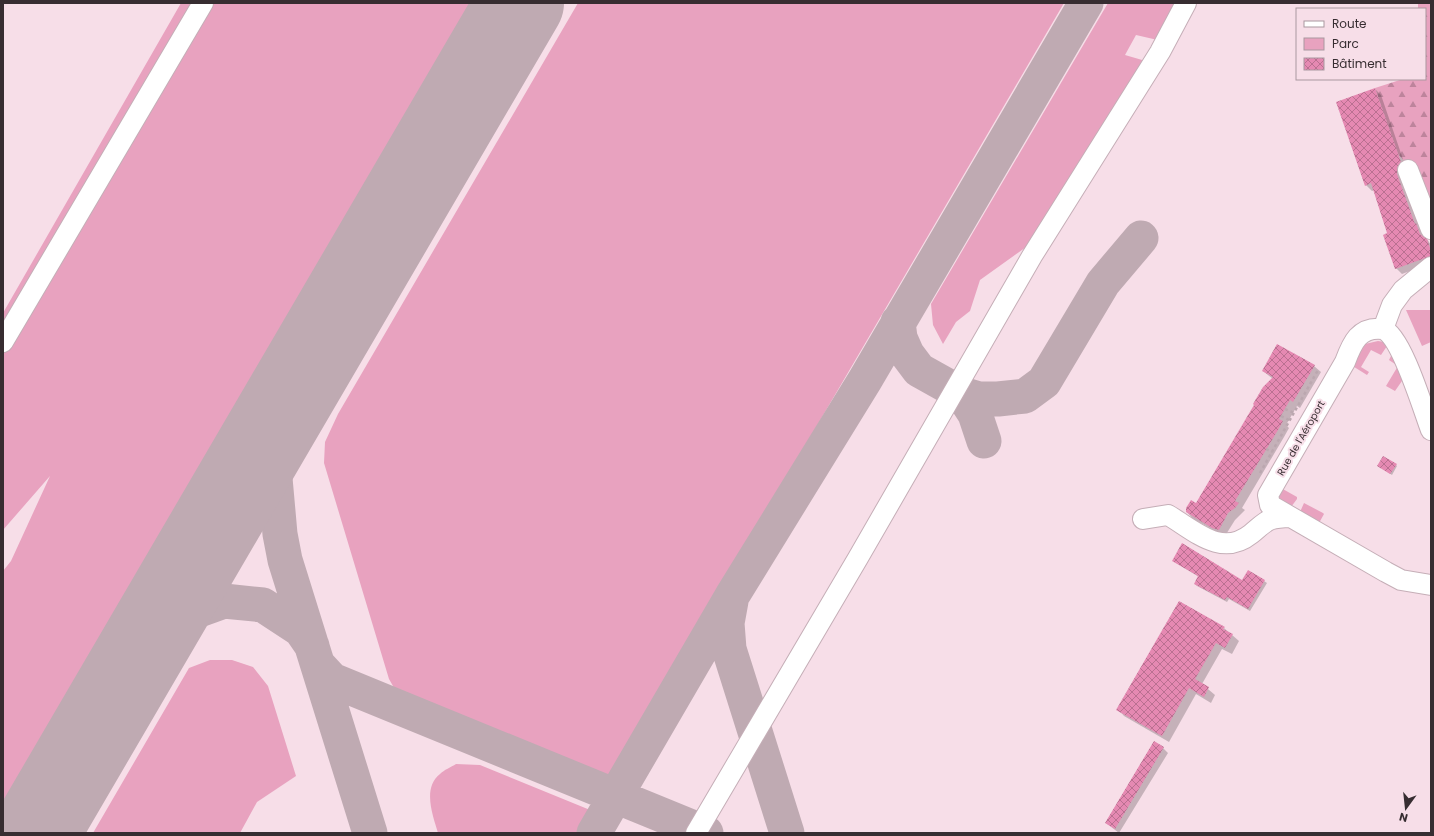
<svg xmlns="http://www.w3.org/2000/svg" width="1434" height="836" viewBox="0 0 1434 836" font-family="Poppins,sans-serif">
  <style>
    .green { fill: #e8a2bf }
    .forest { fill: url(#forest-firs) }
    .shadow { fill: #0003 }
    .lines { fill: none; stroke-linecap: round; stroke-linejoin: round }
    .taxiway { stroke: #bfaab2; stroke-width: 35 }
    .runway { stroke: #bfaab2; stroke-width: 88 }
    .building { fill: url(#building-cross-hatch) }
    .minor-casing { stroke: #c5aeb7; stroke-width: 22 }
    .path { stroke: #bba7af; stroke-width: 2.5; stroke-dasharray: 3 3; stroke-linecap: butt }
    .minor { stroke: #fff; stroke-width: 20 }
    .labels { text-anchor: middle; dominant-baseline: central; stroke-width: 4; stroke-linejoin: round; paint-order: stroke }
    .street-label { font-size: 10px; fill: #372d31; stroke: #f7dee8 }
  </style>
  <defs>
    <pattern id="forest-firs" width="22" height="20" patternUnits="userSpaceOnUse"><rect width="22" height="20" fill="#e8a2bf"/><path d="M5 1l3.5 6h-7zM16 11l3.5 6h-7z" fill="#bd849c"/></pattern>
    <pattern id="building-cross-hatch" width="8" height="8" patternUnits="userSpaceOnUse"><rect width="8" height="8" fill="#e589b2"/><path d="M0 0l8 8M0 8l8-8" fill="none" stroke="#ba7091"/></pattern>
  </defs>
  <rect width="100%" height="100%" fill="#f7dee8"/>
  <!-- green -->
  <path class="green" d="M 181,3 L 197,3 L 3,335 L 3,313 Z
    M 207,3 L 474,3 L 3,811 L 3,571 L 11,561 L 50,476 L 3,530 L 3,350 Z
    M 578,3 L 1064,3 L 794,465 L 614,783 L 605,784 L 405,700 L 397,693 L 389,679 L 324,463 L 325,442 L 338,414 Z
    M 1108,3 L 1185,3 L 1162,41 L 1136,35 L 1125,55 L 1149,62 L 1054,227 L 980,280 L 970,311 L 956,322 L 943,344 L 933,325 L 931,304 Z
    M 1406,310 L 1431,310 L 1431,342 L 1422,346 Z
    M 1378,341 L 1384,342 L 1387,346 L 1381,355 L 1371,350 L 1361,367 L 1369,372 L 1367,375 L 1351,365 L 1365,344 Z
    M 1393,352 L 1404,378 L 1395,391 L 1386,386 L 1398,366 L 1389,360 Z
    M 1281,488 L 1297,497 L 1297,499 L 1291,507 L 1276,500 Z
    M 1304,503 L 1323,513 L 1324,514 L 1319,523 L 1300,512 Z
    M 210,660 L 232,660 L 253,667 L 268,686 L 296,776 L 257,802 L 240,833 L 93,833 L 189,668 Z
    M 456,764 L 480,765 L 595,812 L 583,833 L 438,833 C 433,816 422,788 440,774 C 444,770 451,767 456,764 Z"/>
  <!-- forest -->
  <path class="forest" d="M 1418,3 L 1431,3 L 1431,221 L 1406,163 L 1398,154 L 1375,88 L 1403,79 L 1425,79 L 1425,9 L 1418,9 Z"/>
  <!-- shadow -->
  <path class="shadow" d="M 1375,89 L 1381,95 L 1406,168 L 1403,181 L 1419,227 L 1431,245 L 1431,263 L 1402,274 L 1396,268 L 1389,234 L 1375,190 L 1372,191 L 1366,185 Z
    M 1314,366 L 1321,372 L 1300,408 L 1297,406 L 1286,425 L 1289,428 L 1284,437 L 1242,508 L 1245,510 L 1235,520 L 1225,536 L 1193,519 L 1187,512 L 1196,505 L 1273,379 L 1263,371 Z
    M 1396,465 L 1397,466 L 1392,475 L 1380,467 Z
    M 1173,561 L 1242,581 L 1264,581 L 1267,583 L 1250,611 L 1229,599 L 1227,602 L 1197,586 L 1195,584 L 1199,577 Z
    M 1224,628 L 1239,641 L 1232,654 L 1222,649 L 1202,684 L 1215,695 L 1211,703 L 1196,694 L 1169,742 L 1124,716 L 1118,709 Z
    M 1163,748 L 1168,753 L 1119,833 L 1106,823 Z"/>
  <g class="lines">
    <!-- taxiway -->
    <path class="taxiway" d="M 898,322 L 900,338 L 907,354 L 919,370 L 962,394 L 979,399 L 998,399 L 1025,396 L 1044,382 L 1103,283 L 1141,238
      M 962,394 L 975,414 L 984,441
      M 278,416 L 274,467 L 280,534 L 285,560 L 370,833
      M 731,601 L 727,623 L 729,649 L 787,833
      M 136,659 L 188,614 L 224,601 L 263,605 L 301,630 L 312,646
      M 319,666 L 332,680 L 706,833
      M 594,833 L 732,596 L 865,380 L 1086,3"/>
    <!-- runway -->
    <path class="runway" d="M 35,833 L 520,3"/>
  </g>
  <!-- building -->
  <path class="building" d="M 1375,88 L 1401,162 L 1397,168 L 1397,174 L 1415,224 L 1416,223 L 1420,234 L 1427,239 L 1431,251 L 1431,256 L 1395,269 L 1383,235 L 1387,233 L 1371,183 L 1365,186 L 1336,102 Z
    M 1277,344 L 1315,365 L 1293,402 L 1290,400 L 1279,419 L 1283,421 L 1278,430 L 1235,501 L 1239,503 L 1235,508 L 1228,513 L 1219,530 L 1212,528 L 1186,512 L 1186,508 L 1191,500 L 1196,503 L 1254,405 L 1253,404 L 1263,387 L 1273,377 L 1262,371 Z
    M 1383,456 L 1397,464 L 1390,474 L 1377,466 Z
    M 1182,543 L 1242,580 L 1248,570 L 1265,580 L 1248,609 L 1227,597 L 1225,600 L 1194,584 L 1198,576 L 1172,561 Z
    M 1179,601 L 1225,627 L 1223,629 L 1233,634 L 1225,648 L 1216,643 L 1195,679 L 1209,687 L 1204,697 L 1189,688 L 1162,736 L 1116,710 Z
    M 1154,741 L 1164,747 L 1115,829 L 1105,823 Z"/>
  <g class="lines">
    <!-- minor casing -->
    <g class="minor-casing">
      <path id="minor" d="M 1408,170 L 1431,229
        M 1383,329 L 1392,305 L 1403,290 L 1431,267
        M 3,342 L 203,3
        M 1431,430 C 1423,409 1402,337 1383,329 C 1359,326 1352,343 1345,362 L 1268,495 L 1270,505 L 1386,572 L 1401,580 L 1431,585
        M 1143,519 L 1168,515 C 1194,530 1221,558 1251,534 C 1269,519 1267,518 1291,517
        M 696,833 L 858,558 L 1032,256 L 1160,52 L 1186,3"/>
    </g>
    <!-- path -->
    <path class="path" d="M 1285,409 L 1294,413
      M 1281,416 L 1289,420
      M 1266,449 L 1272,452
      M 1260,473 L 1318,370"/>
    <!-- minor -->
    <use href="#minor" class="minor"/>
  </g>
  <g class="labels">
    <!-- street labels -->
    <g class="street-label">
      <text transform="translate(1301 438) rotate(-60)">Rue de l'Aéroport</text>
    </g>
  </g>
  <!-- border -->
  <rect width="1434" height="836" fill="none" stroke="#372d31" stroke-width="8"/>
  <!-- legend -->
  <rect x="1296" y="8" width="130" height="72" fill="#f7dee8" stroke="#aa979f"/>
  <rect x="1304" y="21" width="20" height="6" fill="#ffffff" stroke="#aa979f"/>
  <text x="1332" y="28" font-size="12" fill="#372d31">Route</text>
  <rect x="1304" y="38" width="20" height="12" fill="#e8a2bf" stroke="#aa979f"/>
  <text x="1332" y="48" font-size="12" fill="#372d31">Parc</text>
  <rect x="1304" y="58" width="20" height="12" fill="url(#building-cross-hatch)" stroke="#aa979f"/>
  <text x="1332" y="68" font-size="12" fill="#372d31">Bâtiment</text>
  <!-- north arrow -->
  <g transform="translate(1406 808) rotate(195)" stroke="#f7dee8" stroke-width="3" paint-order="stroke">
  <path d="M0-3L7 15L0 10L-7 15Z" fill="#372d31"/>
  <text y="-6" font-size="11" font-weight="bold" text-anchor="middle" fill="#372d31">N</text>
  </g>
</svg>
